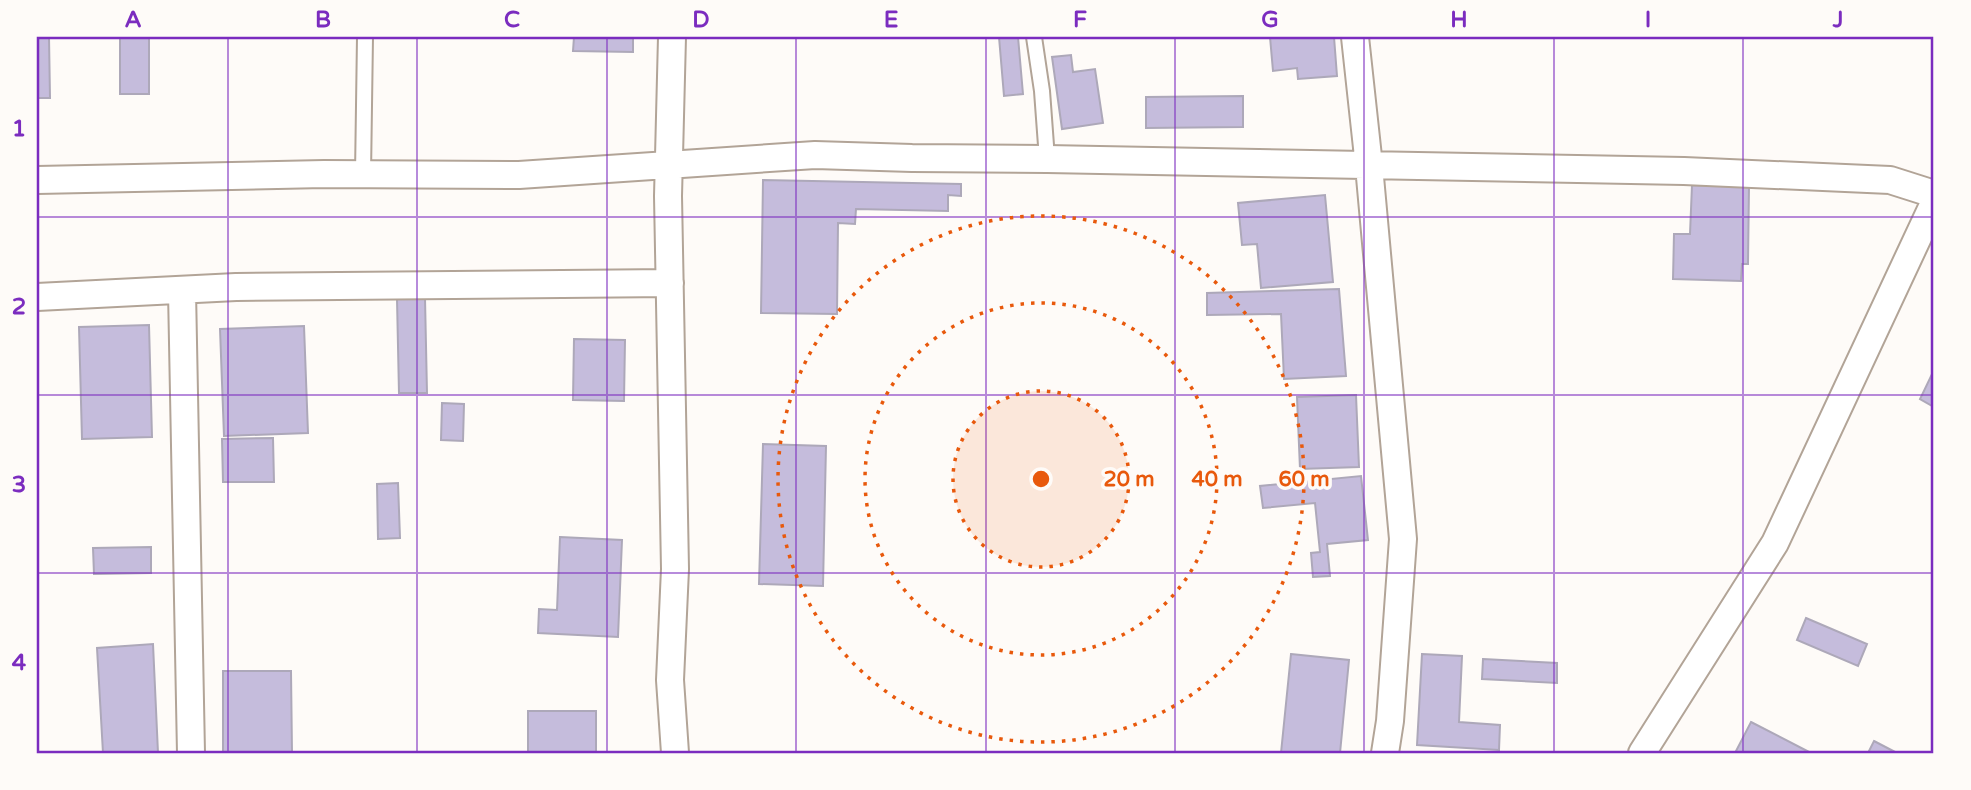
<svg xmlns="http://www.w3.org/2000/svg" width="1971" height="790" viewBox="0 0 1971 790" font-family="'Varela Round',sans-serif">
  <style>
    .building { fill: #c5bcdc; stroke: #ada8b9; stroke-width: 2 }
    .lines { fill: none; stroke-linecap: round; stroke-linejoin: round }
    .lane-casing { stroke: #b2a497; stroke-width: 18 }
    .street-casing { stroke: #b2a497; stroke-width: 30 }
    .lane { stroke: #fff; stroke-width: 14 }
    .street { stroke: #fff; stroke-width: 26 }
    .grid { fill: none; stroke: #7b2cbf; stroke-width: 2; stroke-opacity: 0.55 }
    .ring { fill: none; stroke: #e8590c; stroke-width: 3.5; stroke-dasharray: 3.5 7 }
    .centre { fill: #e8590c; stroke: #fefbf8; stroke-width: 3.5 }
    .ring-label { font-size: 21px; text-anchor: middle; font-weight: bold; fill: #e8590c; stroke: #fefbf8; stroke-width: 7; stroke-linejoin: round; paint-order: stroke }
    .neatline { fill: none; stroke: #7b2cbf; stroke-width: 2.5 }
    .grid-label { font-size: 23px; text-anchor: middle; font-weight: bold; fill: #7b2cbf }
  </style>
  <rect width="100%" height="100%" fill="#fefbf8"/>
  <!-- building -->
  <path class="building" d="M 37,37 L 49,37 L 50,98 L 37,98 Z
    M 120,37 L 149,37 L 149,94 L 120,94 Z
    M 574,37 L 633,37 L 633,52 L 573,51 Z
    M 999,37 L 1018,37 L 1023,94 L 1004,96 Z
    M 1270,37 L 1334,37 L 1337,76 L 1298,79 L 1297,68 L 1273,71 Z
    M 1071,55 L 1073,72 L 1095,69 L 1103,123 L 1062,129 L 1052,57 Z
    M 1243,96 L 1243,127 L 1146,128 L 1146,97 Z
    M 763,180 L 961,184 L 961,196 L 948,195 L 948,211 L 856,209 L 855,224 L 838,223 L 837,314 L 761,313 Z
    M 1692,185 L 1749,186 L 1748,264 L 1742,264 L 1741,281 L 1673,279 L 1674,234 L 1690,234 Z
    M 1325,195 L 1333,282 L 1261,288 L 1257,244 L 1242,245 L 1238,203 Z
    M 1339,289 L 1346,376 L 1284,379 L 1281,314 L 1207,315 L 1207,293 Z
    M 425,298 L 427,393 L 399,393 L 397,299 Z
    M 149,325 L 152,437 L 82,439 L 79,327 Z
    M 304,326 L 308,433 L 224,436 L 220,329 Z
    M 574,339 L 625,340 L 624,401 L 573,400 Z
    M 1934,370 L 1934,407 L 1920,399 Z
    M 1356,395 L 1359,467 L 1300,469 L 1297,397 Z
    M 442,403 L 464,404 L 463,441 L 441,440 Z
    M 273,438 L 274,482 L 223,482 L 222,439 Z
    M 763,444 L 826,446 L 823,586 L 759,584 Z
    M 1361,476 L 1368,540 L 1327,544 L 1330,576 L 1313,577 L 1311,553 L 1320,552 L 1315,503 L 1263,508 L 1260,486 Z
    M 398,483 L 400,538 L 378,539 L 377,484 Z
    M 560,537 L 622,540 L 618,637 L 538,633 L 539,609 L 557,610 Z
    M 151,547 L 151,573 L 94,574 L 93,548 Z
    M 1806,618 L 1867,644 L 1858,666 L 1797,640 Z
    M 153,644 L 158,753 L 103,753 L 97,648 Z
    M 1291,654 L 1349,660 L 1340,753 L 1281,753 Z
    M 1422,654 L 1462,656 L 1459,722 L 1500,725 L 1499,750 L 1417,745 Z
    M 1483,659 L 1557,663 L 1557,683 L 1482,679 Z
    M 223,671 L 291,671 L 292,753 L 223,753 Z
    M 528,711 L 596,711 L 596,753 L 528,753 Z
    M 1751,722 L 1811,753 L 1735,753 Z
    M 1874,741 L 1897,753 L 1868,753 Z"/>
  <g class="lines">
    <!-- lane casing -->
    <g class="lane-casing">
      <path id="lane" d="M 1034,37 L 1042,91 L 1047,159
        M 363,174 L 365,37"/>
    </g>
    <!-- street casing -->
    <g class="street-casing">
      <path id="street" d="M 672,37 L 668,196 L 675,569 L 670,680 L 675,753
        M 1355,37 L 1369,166 L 1403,539 L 1390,721 L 1385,753
        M 37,180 L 324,174 L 519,175 L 815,155 L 912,158 L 1047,159 L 1684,171 L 1890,180 L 1934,194
        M 182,291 L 191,753
        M 37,297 L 236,287 L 670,283
        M 1642,753 L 1775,543 L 1934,203"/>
    </g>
    <!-- lane -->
    <use href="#lane" class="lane"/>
    <!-- street -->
    <use href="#street" class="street"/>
  </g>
  <!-- grid -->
  <path class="grid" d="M 228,37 L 228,753M 417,37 L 417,753M 607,37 L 607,753M 796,37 L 796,753M 986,37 L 986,753M 1175,37 L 1175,753M 1364,37 L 1364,753M 1554,37 L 1554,753M 1743,37 L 1743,753M 37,217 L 1934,217M 37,395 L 1934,395M 37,573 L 1934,573"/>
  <!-- distance rings -->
  <circle cx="1041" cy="479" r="88" fill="#e8590c" fill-opacity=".12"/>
  <g class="ring">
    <circle cx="1041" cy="479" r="88"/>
    <circle cx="1041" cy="479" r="176"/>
    <circle cx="1041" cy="479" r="263"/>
  </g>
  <circle cx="1041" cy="479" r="10" class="centre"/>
  <g class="ring-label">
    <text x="1129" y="486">20 m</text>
    <text x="1217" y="486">40 m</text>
    <text x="1304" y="486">60 m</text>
  </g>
  <!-- border -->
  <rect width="1971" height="790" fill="none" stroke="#fefbf8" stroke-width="77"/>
  <rect x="38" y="38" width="1894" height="714" class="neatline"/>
  <g class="grid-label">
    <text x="133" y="27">A</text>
    <text x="323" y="27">B</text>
    <text x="512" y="27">C</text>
    <text x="701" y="27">D</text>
    <text x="891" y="27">E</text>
    <text x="1080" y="27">F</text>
    <text x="1270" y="27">G</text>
    <text x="1459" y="27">H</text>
    <text x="1648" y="27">I</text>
    <text x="1838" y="27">J</text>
    <text x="19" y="136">1</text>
    <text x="19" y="314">2</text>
    <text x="19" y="492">3</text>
    <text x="19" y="670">4</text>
  </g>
</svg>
